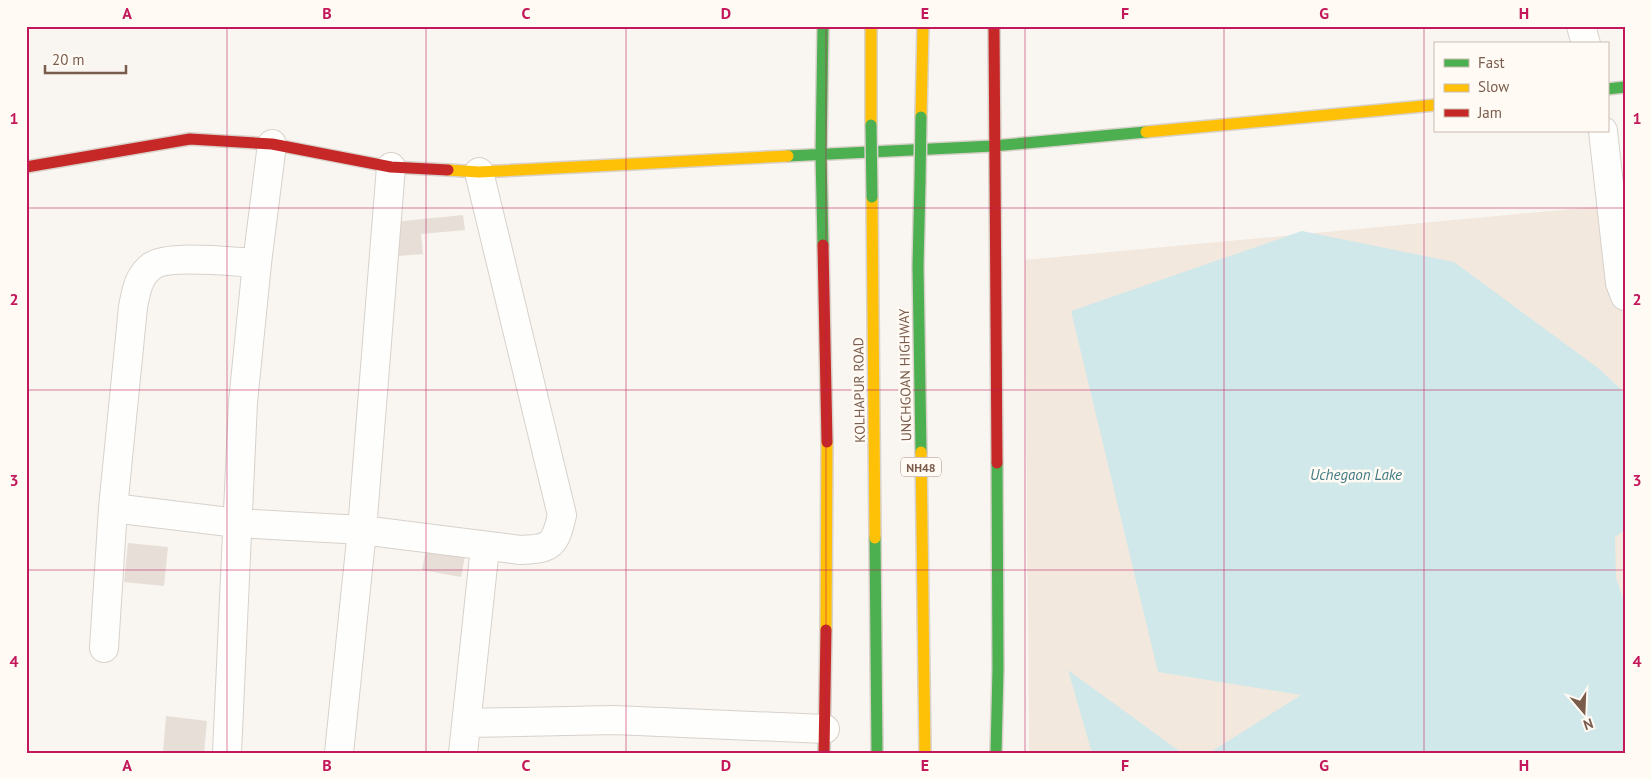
<svg xmlns="http://www.w3.org/2000/svg" width="1651" height="779" viewBox="0 0 1651 779" font-family="'PT Sans',sans-serif">
  <style>
    .residential { fill: #f2e8de }
    .water { fill: #d0e8ea }
    .building { fill: #e6ded7 }
    .lines { fill: none; stroke-linecap: round; stroke-linejoin: round }
    .street-casing { stroke: #d7d1cb; stroke-width: 30 }
    .fast-casing { stroke: #d9d2cb; stroke-width: 14 }
    .slow-casing { stroke: #d9d2cb; stroke-width: 14 }
    .jam-casing { stroke: #d9d2cb; stroke-width: 14 }
    .street { stroke: #fefefd; stroke-width: 28 }
    .fast { stroke: #4caf50; stroke-width: 11 }
    .slow { stroke: #ffc107; stroke-width: 11 }
    .jam { stroke: #c62828; stroke-width: 11 }
    .fast-bridge-casing { stroke: #dad1cc; stroke-width: 14; stroke-linecap: butt }
    .fast-bridge { stroke: #4caf50; stroke-width: 11 }
    .grid { fill: none; stroke: #c2185b; stroke-width: 1; stroke-opacity: 0.55 }
    .labels { text-anchor: middle; dominant-baseline: central; stroke-width: 5; stroke-linejoin: round; paint-order: stroke }
    .shield { fill: #fffaf3; stroke: #a28b7f; stroke-width: 1 }
    .shield-label { font-size: 12px; font-weight: bold; fill: #7a5c4d }
    .street-label { font-size: 14px; fill: #7a5c4d; stroke: #fffaf3 }
    .water-label { font-size: 15px; font-style: italic; fill: #437c86; stroke: #fffaf3 }
    .neatline { fill: none; stroke: #c2185b; stroke-width: 2 }
    .grid-label { font-size: 16px; text-anchor: middle; font-weight: bold; fill: #c2185b }
  </style>
  <rect width="100%" height="100%" fill="#f9f5f0"/>
  <!-- residential -->
  <path class="residential" d="M 1625,204 L 1625,753 L 1029,753 L 1025,260 Z"/>
  <!-- water -->
  <path class="water" d="M 1302,231 L 1454,262 L 1598,368 L 1625,393 L 1625,530 L 1615,537 L 1616,578 L 1625,604 L 1625,753 L 1209,753 L 1301,695 L 1158,672 L 1071,311 Z
    M 1068,670 L 1182,753 L 1092,753 Z"/>
  <!-- building -->
  <path class="building" d="M 463,215 L 465,230 L 421,234 L 423,254 L 398,256 L 394,222 Z
    M 128,543 L 168,547 L 164,586 L 124,582 Z
    M 427,544 L 466,551 L 461,577 L 422,570 Z
    M 166,716 L 207,721 L 204,753 L 163,753 Z"/>
  <g class="lines">
    <!-- street casing -->
    <g class="street-casing">
      <path id="street" d="M 1581,26 L 1586,44
        M 1603,131 L 1620,283 L 1625,296
        M 113,508 L 237,523 L 362,530 L 520,550 C 552,549 555,545 562,515 L 479,172
        M 104,648 L 113,508 L 133,307 C 136,292 138,276 152,266 C 168,254 235,262 257,263
        M 467,723 L 614,720 L 825,729
        M 227,753 L 243,402 L 257,263 L 272,144
        M 339,753 L 362,530 L 391,167
        M 463,753 L 485,547"/>
    </g>
    <!-- fast casing -->
    <g class="fast-casing">
      <path id="fast" d="M 1607,89 L 1625,87
        M 788,156 L 993,146 L 1146,132
        M 920,182 L 918,266 L 921,452
        M 823,245 L 821,155 L 823,26
        M 875,538 L 877,753
        M 996,753 L 998,669 L 997,463"/>
    </g>
    <!-- slow casing -->
    <g class="slow-casing">
      <path id="slow" d="M 871,26 L 871,125
        M 921,117 L 923,26
        M 1146,132 L 1435,105
        M 448,170 L 479,172 L 788,156
        M 872,197 L 875,538
        M 921,452 L 925,753
        M 826,630 L 827,442"/>
    </g>
    <!-- jam casing -->
    <g class="jam-casing">
      <path id="jam" d="M 994,26 L 997,463
        M 26,167 L 190,139 L 272,144 L 391,167 L 448,170
        M 823,245 L 827,442
        M 824,753 L 826,630"/>
    </g>
    <!-- street -->
    <use href="#street" class="street"/>
    <!-- fast -->
    <use href="#fast" class="fast"/>
    <!-- slow -->
    <use href="#slow" class="slow"/>
    <!-- jam -->
    <use href="#jam" class="jam"/>
    <!-- fast-bridge casing -->
    <g class="fast-bridge-casing">
      <path id="fast-bridge" d="M 871,125 L 872,197
        M 920,182 L 921,117"/>
    </g>
    <!-- fast-bridge -->
    <use href="#fast-bridge" class="fast-bridge"/>
  </g>
  <!-- grid -->
  <path class="grid" d="M 227,26 L 227,753M 426,26 L 426,753M 626,26 L 626,753M 826,26 L 826,753M 1025,26 L 1025,753M 1224,26 L 1224,753M 1424,26 L 1424,753M 26,208 L 1625,208M 26,390 L 1625,390M 26,570 L 1625,570"/>
  <g class="labels">
    <!-- shield labels -->
    <rect class="shield" x="901" y="457.5" width="40" height="19" rx="4"/>
    <g class="shield-label">
      <text x="921" y="467">NH48</text>
    </g>
    <!-- street labels -->
    <g class="street-label">
      <text transform="translate(905 375) rotate(-91)">UNCHGOAN HIGHWAY</text>
      <text transform="translate(859 390) rotate(-91)">KOLHAPUR ROAD</text>
    </g>
    <!-- water labels -->
    <g class="water-label">
      <text x="1356" y="474">Uchegaon Lake</text>
    </g>
  </g>
  <!-- border -->
  <rect width="1651" height="779" fill="none" stroke="#fffaf3" stroke-width="55"/>
  <!-- legend -->
  <rect x="1434" y="42" width="175" height="90" fill="#fffaf3" stroke="#cabbb1"/>
  <rect x="1444" y="59" width="25" height="8" fill="#4caf50" stroke="#cabbb1"/>
  <text x="1478" y="68" font-size="15" fill="#7a5c4d">Fast</text>
  <rect x="1444" y="84" width="25" height="8" fill="#ffc107" stroke="#cabbb1"/>
  <text x="1478" y="92" font-size="15" fill="#7a5c4d">Slow</text>
  <rect x="1444" y="109" width="25" height="8" fill="#c62828" stroke="#cabbb1"/>
  <text x="1478" y="118" font-size="15" fill="#7a5c4d">Jam</text>
  <!-- north arrow -->
  <g transform="translate(1584 712) rotate(161)" stroke="#fffaf3" stroke-width="4" paint-order="stroke">
  <path d="M0-4L9 19L0 12L-9 19Z" fill="#7a5c4d"/>
  <text y="-8" font-size="14" font-weight="bold" text-anchor="middle" fill="#7a5c4d">N</text>
  </g>
  <!-- scale -->
  <path d="M45 65v8h81v-8" fill="none" stroke="#7a5c4d" stroke-width="2.5"/>
  <text x="52" y="65" font-size="15" fill="#7a5c4d" stroke="#fffaf3" stroke-width="4" paint-order="stroke">20 m</text>
  <rect x="28" y="28" width="1596" height="724" class="neatline"/>
  <g class="grid-label">
    <text x="127" y="19">A</text>
    <text x="327" y="19">B</text>
    <text x="526" y="19">C</text>
    <text x="726" y="19">D</text>
    <text x="925" y="19">E</text>
    <text x="1125" y="19">F</text>
    <text x="1324" y="19">G</text>
    <text x="1524" y="19">H</text>
    <text x="14" y="124">1</text>
    <text x="1637" y="124">1</text>
    <text x="14" y="305">2</text>
    <text x="1637" y="305">2</text>
    <text x="14" y="486">3</text>
    <text x="1637" y="486">3</text>
    <text x="14" y="667">4</text>
    <text x="1637" y="667">4</text>
    <text x="127" y="771">A</text>
    <text x="327" y="771">B</text>
    <text x="526" y="771">C</text>
    <text x="726" y="771">D</text>
    <text x="925" y="771">E</text>
    <text x="1125" y="771">F</text>
    <text x="1324" y="771">G</text>
    <text x="1524" y="771">H</text>
  </g>
</svg>
